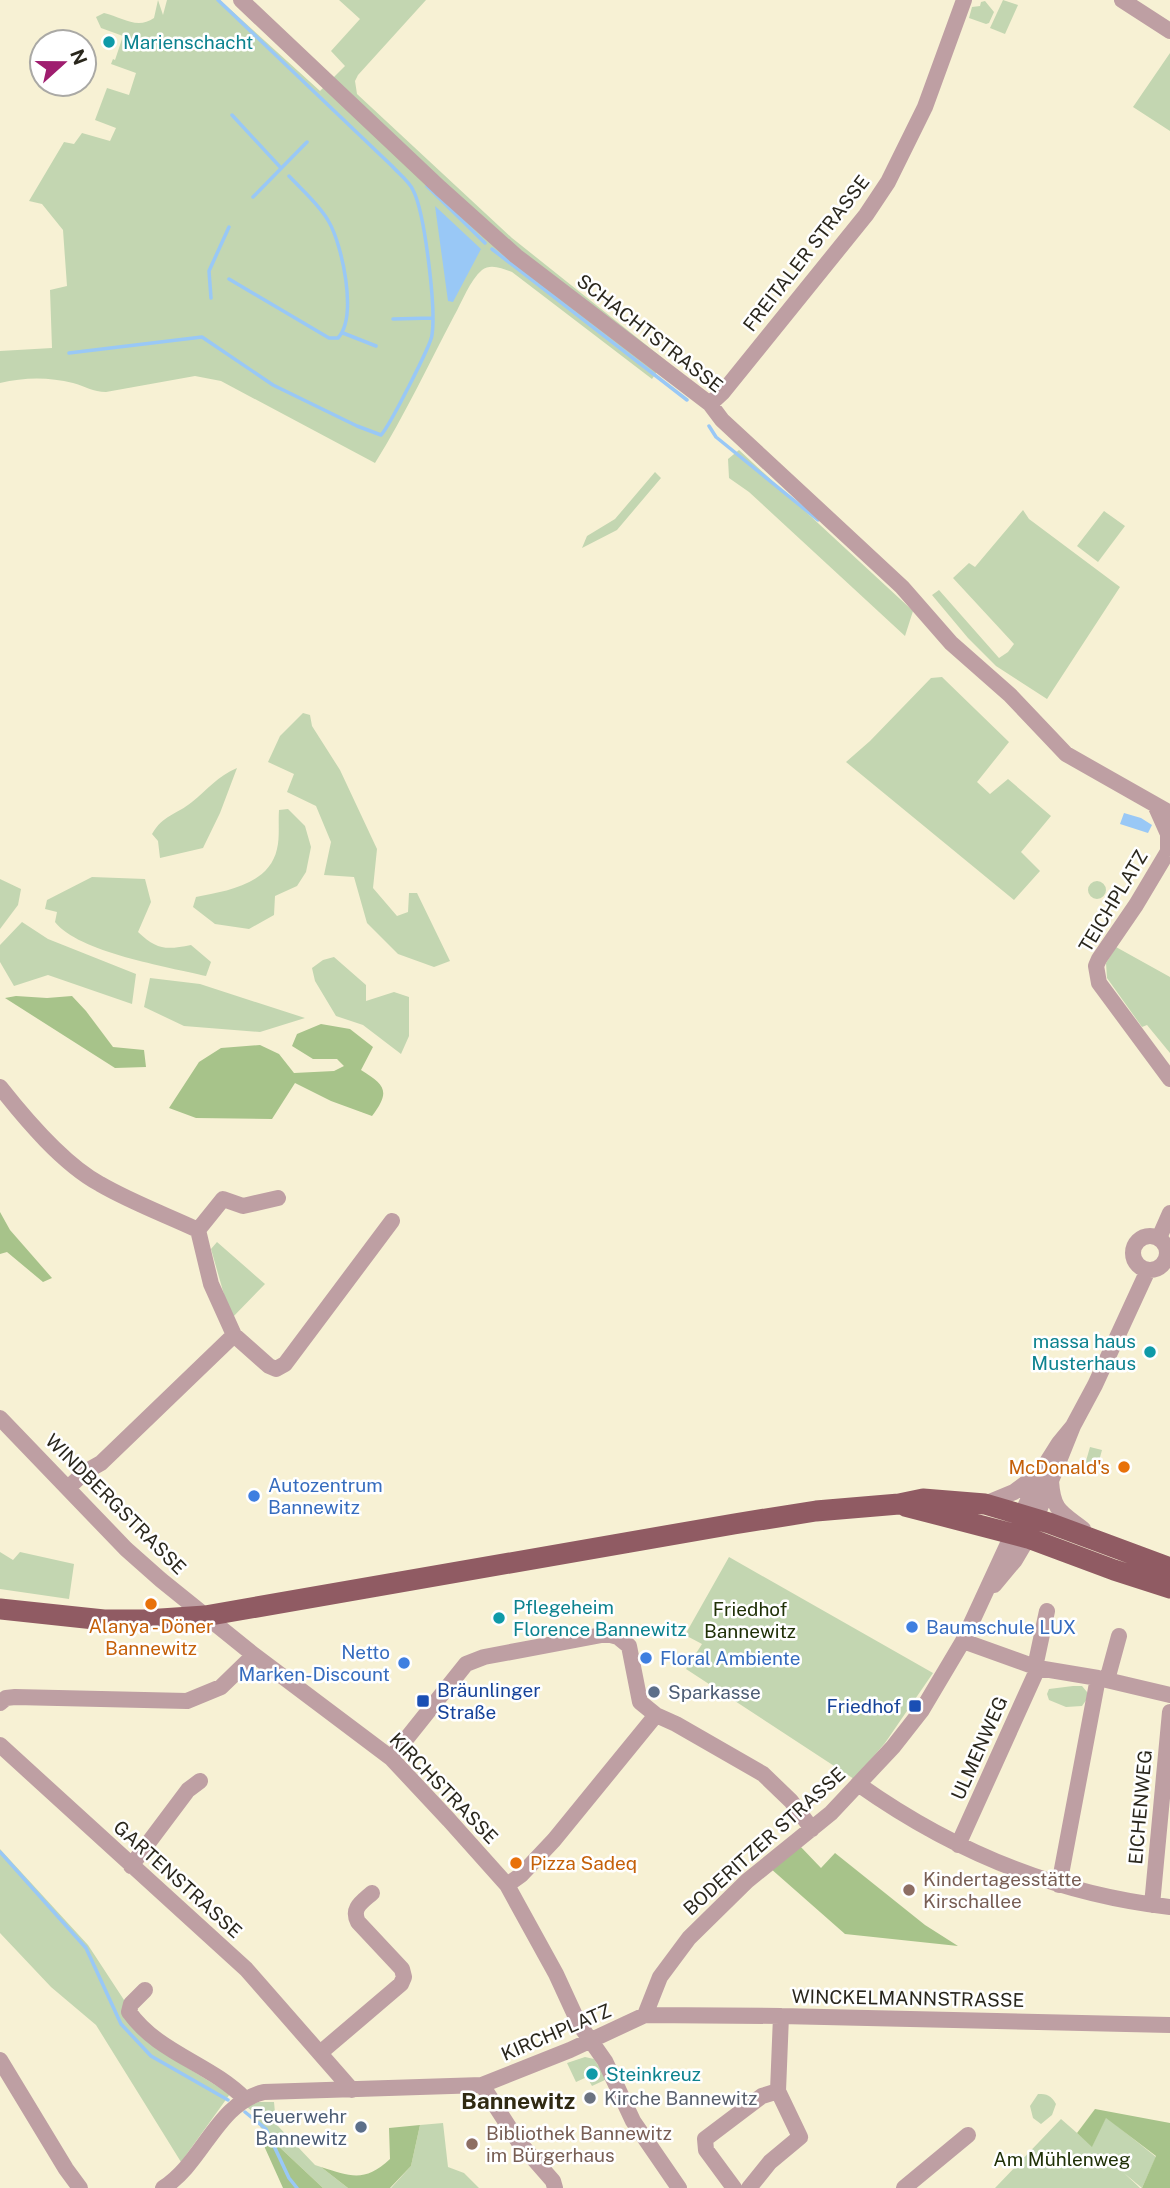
<svg xmlns="http://www.w3.org/2000/svg" width="1170" height="2188" viewBox="0 0 1170 2188" font-family="'Public Sans',sans-serif">
  <style>
    .green { fill: #c3d6b1 }
    .forest { fill: #a7c38a }
    .water { fill: #99c8f6 }
    .lines { fill: none; stroke-linecap: round; stroke-linejoin: round }
    .stream { stroke: #99c8f6; stroke-width: 3.5 }
    .minor { stroke: #be9fa3; stroke-width: 16 }
    .major { stroke: #905b63; stroke-width: 21 }
    .culture-dot { fill: #0f9aa8; stroke: #fff; stroke-width: 2.5 }
    .food-dot { fill: #e8710a; stroke: #fff; stroke-width: 2.5 }
    .shop-dot { fill: #3f7fe0; stroke: #fff; stroke-width: 2.5 }
    .service-dot { fill: #5c6f8a; stroke: #fff; stroke-width: 2.5 }
    .transit-dot { fill: #1a4fb4; stroke: #fff; stroke-width: 2.5 }
    .education-dot { fill: #8d6e63; stroke: #fff; stroke-width: 2.5 }
    .worship-dot { fill: #6b7280; stroke: #fff; stroke-width: 2.5 }
    .labels { text-anchor: middle; dominant-baseline: central; stroke-width: 5; stroke-linejoin: round; paint-order: stroke }
    .culture-label { font-size: 19px; fill: #0d838f; stroke: #fff; text-anchor: start }
    .street-label { font-size: 19px; fill: #2a271d; stroke: #fff }
    .food-label { font-size: 19px; fill: #c56008; stroke: #fff; text-anchor: end }
    .shop-label { font-size: 19px; fill: #366cbe; stroke: #fff; text-anchor: start }
    .park-label { font-size: 19px; fill: #203107; stroke: #fff }
    .transit-label { font-size: 19px; fill: #164399; stroke: #fff; text-anchor: start }
    .service-label { font-size: 19px; fill: #4e5e75; stroke: #fff; text-anchor: start }
    .education-label { font-size: 19px; fill: #785e54; stroke: #fff; text-anchor: start }
    .worship-label { font-size: 19px; fill: #5b616d; stroke: #fff; text-anchor: start }
    .quarter-label { font-size: 23px; font-weight: bold; fill: #302a13; stroke: #fff }
  </style>
  <rect width="100%" height="100%" fill="#f7f1d4"/>
  <!-- green -->
  <path class="green" d="M 158,0 L 163,15 L 167,0 L 220,0 L 320,91 L 345,66 L 331,51 L 360,19 L 339,0 L 426,0 L 358,75 L 355,81 L 357,94 L 512,238 L 665,360 L 652,379 L 512,272 C 503,269 491,263 482,270 C 470,280 462,302 454,316 C 428,365 405,415 375,463 L 221,381 L 195,376 L 106,392 C 93,392 85,386 73,383 C 49,377 25,377 0,383 L 0,351 L 52,348 L 50,290 L 67,286 L 63,230 L 42,204 L 29,201 L 64,142 L 74,144 L 82,133 L 110,141 L 116,128 L 95,120 L 107,88 L 129,95 L 136,73 L 111,64 L 113,59 L 115,60 L 123,36 L 101,28 L 96,17 L 104,13 C 122,17 137,30 154,18 Z
    M 1003,0 L 1018,5 L 1005,34 L 990,28 Z
    M 985,1 L 994,12 L 989,23 L 986,24 L 969,18 L 972,7 L 980,6 L 981,2 Z
    M 1170,53 L 1170,131 L 1133,107 Z
    M 739,450 L 913,611 L 905,636 L 749,492 L 729,478 L 728,459 Z
    M 655,472 L 661,478 L 617,530 L 582,548 L 587,536 L 615,519 Z
    M 1023,510 L 1029,519 L 1120,587 L 1047,699 L 996,666 L 968,638 L 932,595 L 939,590 L 999,658 L 1008,652 L 1014,644 L 953,578 L 969,563 L 975,567 Z
    M 1104,511 L 1125,526 L 1098,562 L 1077,546 Z
    M 942,677 L 1009,742 L 977,782 L 990,794 L 1008,779 L 1051,816 L 1021,852 L 1040,871 L 1014,900 L 846,762 L 870,741 L 931,678 Z
    M 303,713 L 310,715 L 312,726 L 340,770 L 377,849 L 373,888 L 397,916 L 408,912 L 409,893 L 417,893 L 450,961 L 434,967 L 398,954 L 367,923 L 354,877 L 324,875 L 331,842 L 316,806 L 287,792 L 294,774 L 268,762 L 280,736 Z
    M 237,768 L 220,813 L 203,848 L 160,858 L 158,841 L 152,834 C 163,815 176,815 192,802 C 207,790 218,776 237,768 Z
    M 288,809 L 305,826 L 311,847 L 306,872 L 297,886 L 275,896 L 274,915 L 249,929 L 215,924 L 193,907 L 196,897 C 226,891 269,885 277,849 C 280,837 278,822 279,810 Z
    M 92,877 L 145,879 L 151,902 L 138,932 C 157,950 166,950 191,945 L 211,962 L 206,976 C 168,967 78,952 55,922 L 57,912 L 45,909 L 47,900 Z
    M 0,879 L 21,889 L 18,905 L 0,929 Z
    M1088 890a9 9 0 1 1 18 0a9 9 0 1 1-18 0Z
    M 22,922 L 48,939 L 136,974 L 132,1004 L 48,975 L 14,986 L 0,962 L 0,945 Z
    M 1116,947 L 1170,977 L 1170,1053 L 1147,1025 L 1142,1027 L 1107,978 L 1106,963 Z
    M 334,957 L 366,985 L 366,1001 L 394,992 L 409,997 L 409,1036 L 401,1054 L 363,1025 L 336,1016 L 315,981 L 312,968 L 323,960 Z
    M 150,978 L 200,984 L 305,1018 L 260,1032 L 184,1026 L 144,1007 Z
    M 217,1242 L 265,1284 L 231,1319 L 211,1249 Z
    M 1090,1447 L 1102,1450 L 1096,1472 L 1084,1468 Z
    M 0,1552 L 13,1560 L 20,1552 L 74,1564 L 69,1599 L 0,1589 Z
    M 729,1557 L 933,1673 L 885,1743 L 854,1779 L 686,1669 L 702,1644 L 685,1635 Z
    M 1073,1686 L 1082,1686 L 1087,1692 L 1087,1699 L 1082,1706 L 1066,1707 L 1049,1700 L 1047,1694 L 1049,1689 Z
    M 0,1849 L 88,1945 L 124,2000 L 124,2018 L 170,2057 L 230,2094 L 181,2162 L 96,2025 L 51,1987 L 0,1933 Z
    M 585,2057 L 594,2059 L 607,2079 L 592,2086 L 587,2077 L 576,2082 L 567,2063 Z
    M 1038,2094 C 1047,2094 1051,2095 1056,2104 L 1052,2115 L 1041,2124 L 1033,2118 L 1030,2106 Z
    M 258,2102 L 274,2102 L 276,2124 L 315,2165 L 321,2167 L 348,2188 L 323,2188 L 274,2142 L 266,2128 L 261,2129 L 257,2115 L 247,2107 Z
    M 1106,2117 L 1156,2157 L 1142,2188 L 1124,2173 L 1140,2188 L 995,2188 L 1061,2119 L 1092,2146 Z
    M 443,2123 L 448,2167 L 464,2173 L 479,2188 L 391,2188 L 411,2166 L 420,2125 Z"/>
  <!-- forest -->
  <path class="forest" d="M 16,996 L 47,998 L 72,996 L 86,1011 L 113,1047 L 144,1050 L 146,1067 L 115,1068 L 5,998 Z
    M 321,1024 L 350,1029 L 373,1047 L 361,1070 C 385,1085 391,1091 372,1116 L 331,1101 L 295,1083 L 272,1119 L 196,1118 L 169,1108 L 199,1062 L 221,1048 L 260,1045 L 279,1054 L 294,1073 L 334,1071 L 344,1066 L 337,1059 L 313,1059 L 292,1046 L 297,1034 Z
    M 0,1212 L 10,1230 L 52,1278 L 43,1282 L 7,1252 L 0,1254 Z
    M 799,1845 L 821,1868 L 835,1853 L 925,1925 L 958,1946 L 845,1934 L 770,1868 Z
    M 1095,2109 L 1170,2123 L 1170,2188 L 1142,2188 L 1156,2156 L 1106,2118 L 1092,2147 L 1077,2133 Z
    M 420,2125 L 411,2166 L 390,2188 L 348,2188 L 321,2167 C 352,2177 365,2182 390,2159 L 389,2128 Z
    M 266,2127 L 274,2142 L 323,2188 L 283,2188 L 265,2148 L 261,2129 Z"/>
  <!-- water -->
  <path class="water" d="M 435,206 L 481,249 L 453,302 L 448,301 Z
    M 1124,813 L 1141,818 L 1152,825 L 1148,833 L 1120,824 Z"/>
  <g class="lines">
    <!-- stream -->
    <path class="stream" d="M 232,115 L 281,168
      M 427,186 L 485,243
      M 253,197 L 307,142
      M 492,249 L 687,400
      M 229,279 L 329,338 L 338,338 C 358,316 342,245 329,222 C 320,205 302,190 289,176
      M 211,298 L 209,271 L 229,227
      M 393,319 L 432,318
      M 343,333 L 376,346
      M 69,353 L 202,337 L 273,385 L 357,426 L 381,435 C 389,427 431,345 432,335 C 436,308 425,213 413,190 C 409,181 398,173 392,166 L 218,0
      M 709,426 L 716,437 L 818,520
      M 0,1852 L 86,1948 L 121,2024 L 151,2056 L 228,2100
      M 245,2112 L 266,2129 L 289,2178 L 297,2188"/>
    <!-- minor -->
    <path class="minor" d="M 241,0 L 440,188 L 516,256 L 710,404 L 722,420 L 902,587 L 951,643 L 1010,695 L 1066,754 L 1170,813
      M 1122,0 L 1170,31
      M 710,404 L 723,392 L 866,215 L 888,182 L 925,107 L 964,0
      M 1155,805 L 1168,834 L 1168,849
      M 1170,848 L 1136,905 L 1099,959 L 1096,966 L 1099,983 L 1170,1079
      M 0,1087 C 26,1120 63,1164 100,1184 C 131,1202 166,1215 198,1230 L 211,1284 L 234,1335 L 101,1463 L 85,1472 L 68,1488
      M 198,1230 L 223,1199 L 243,1206 L 278,1198
      M1133 1253a17 17 0 1 1 34 0a17 17 0 1 1-34 0Z
      M 1159,1238 L 1170,1213
      M 234,1335 L 269,1366 L 276,1369 L 285,1364 L 392,1221
      M 0,1418 L 126,1549 L 161,1580 L 254,1655 L 391,1758 L 449,1820 L 507,1885 L 556,1974 L 579,2024 L 605,2061 L 633,2121 L 679,2188
      M 1051,1481 C 1053,1511 1061,1512 1083,1529
      M 985,1504 L 1014,1492 L 1038,1474
      M 994,1585 L 1015,1560 L 1028,1538 L 1073,1426 L 1095,1385 L 1148,1270
      M 963,1641 L 1038,1668 L 1098,1678 L 1170,1695
      M 1035,1667 L 1047,1611
      M 1107,1680 L 1119,1636
      M 0,1703 L 6,1698 L 15,1697 L 187,1701 L 221,1687 L 254,1655
      M 0,1745 L 246,1969 L 352,2090
      M 391,1758 L 466,1664 L 484,1657 L 607,1634 L 618,1637 L 629,1646 L 640,1702 L 656,1715 L 676,1724 L 763,1774 L 791,1801 L 812,1829
      M 858,1784 C 951,1850 1056,1894 1170,1907
      M 958,1845 L 1038,1668
      M 131,1866 L 188,1790 L 200,1781
      M 507,1885 L 521,1875 L 554,1840 L 656,1715
      M 1059,1885 L 1098,1678
      M 1152,1905 L 1170,1712
      M 145,1990 L 131,2004 L 129,2012 C 158,2053 211,2064 245,2099
      M 645,2015 L 660,1977 L 689,1938 L 747,1881 L 831,1813 L 893,1747 L 922,1710 L 963,1641 L 1042,1470 L 1059,1443 L 1073,1426
      M 320,2053 L 401,1984 L 404,1977 L 402,1969 L 358,1922 C 351,1908 362,1902 372,1893
      M 0,2060 L 66,2169 L 80,2188
      M 482,2085 L 518,2141 L 553,2181 L 555,2188
      M 163,2188 C 203,2163 217,2103 264,2092 L 482,2085 L 570,2050 L 645,2015 L 781,2016 L 1170,2025
      M 734,2188 L 706,2150 L 705,2139 L 762,2096 L 778,2091
      M 749,2188 L 770,2162 L 800,2137 L 778,2091 L 781,2016
      M 904,2188 L 968,2135"/>
    <!-- major -->
    <path class="major" d="M 905,1506 L 1028,1538 L 1114,1570 L 1170,1588
      M 0,1609 L 104,1620 L 146,1620 L 205,1616 L 734,1524 L 816,1511 L 899,1504 L 923,1499 L 985,1504 L 1049,1523 L 1170,1568"/>
  </g>
  <!-- markers -->
  <g class="culture-dot">
    <circle cx="109" cy="42" r="7"/>
    <circle cx="1150" cy="1352" r="7"/>
    <circle cx="499" cy="1618" r="7"/>
    <circle cx="592" cy="2074" r="7"/>
  </g>
  <g class="food-dot">
    <circle cx="1124" cy="1467" r="7"/>
    <circle cx="151" cy="1604" r="7"/>
    <circle cx="516" cy="1863" r="7"/>
  </g>
  <g class="shop-dot">
    <circle cx="254" cy="1496" r="7"/>
    <circle cx="912" cy="1627" r="7"/>
    <circle cx="646" cy="1658" r="7"/>
    <circle cx="404" cy="1663" r="7"/>
  </g>
  <g class="service-dot">
    <circle cx="654" cy="1692" r="7"/>
    <circle cx="361" cy="2127" r="7"/>
  </g>
  <g class="transit-dot">
    <rect x="416" y="1694" width="14" height="14" rx="3.5"/>
    <rect x="908" y="1699" width="14" height="14" rx="3.5"/>
  </g>
  <g class="education-dot">
    <circle cx="909" cy="1890" r="7"/>
    <circle cx="472" cy="2144" r="7"/>
  </g>
  <circle class="worship-dot" cx="590" cy="2098" r="7"/>
  <g class="labels">
    <!-- culture labels -->
    <g class="culture-label">
      <text x="123" y="42">Marienschacht</text>
      <text x="1136" y="1341" text-anchor="end">massa haus<tspan x="1136" dy="22">Musterhaus</tspan></text>
      <text x="513" y="1607">Pflegeheim<tspan x="513" dy="22">Florence Bannewitz</tspan></text>
      <text x="606" y="2074">Steinkreuz</text>
    </g>
    <!-- street labels -->
    <g class="street-label">
      <text transform="translate(806 253) rotate(-52)">FREITALER STRASSE</text>
      <text transform="translate(650 333) rotate(38)">SCHACHTSTRASSE</text>
      <text transform="translate(1113 901) rotate(-59)">TEICHPLATZ</text>
      <text transform="translate(116 1504) rotate(45)">WINDBERGSTRASSE</text>
      <text transform="translate(979 1748) rotate(-66)">ULMENWEG</text>
      <text transform="translate(444 1788) rotate(46)">KIRCHSTRASSE</text>
      <text transform="translate(1140 1807) rotate(-85)">EICHENWEG</text>
      <text transform="translate(764 1841) rotate(-42)">BODERITZER STRASSE</text>
      <text transform="translate(178 1879) rotate(42)">GARTENSTRASSE</text>
      <text transform="translate(908 1998) rotate(1)">WINCKELMANNSTRASSE</text>
      <text transform="translate(556 2032) rotate(-23)">KIRCHPLATZ</text>
    </g>
    <!-- food labels -->
    <g class="food-label">
      <text x="1110" y="1467">McDonald's</text>
      <text x="151" y="1626" text-anchor="middle">Alanya - Döner<tspan x="151" dy="22">Bannewitz</tspan></text>
      <text x="530" y="1863" text-anchor="start">Pizza Sadeq</text>
    </g>
    <!-- shop labels -->
    <g class="shop-label">
      <text x="268" y="1485">Autozentrum<tspan x="268" dy="22">Bannewitz</tspan></text>
      <text x="926" y="1627">Baumschule LUX</text>
      <text x="390" y="1652" text-anchor="end">Netto<tspan x="390" dy="22">Marken-Discount</tspan></text>
      <text x="660" y="1658">Floral Ambiente</text>
    </g>
    <!-- park labels -->
    <g class="park-label">
      <text x="750" y="1609">Friedhof<tspan x="750" dy="22">Bannewitz</tspan></text>
      <text x="1062" y="2159">Am Mühlenweg</text>
    </g>
    <!-- transit labels -->
    <g class="transit-label">
      <text x="437" y="1690">Bräunlinger<tspan x="437" dy="22">Straße</tspan></text>
      <text x="901" y="1706" text-anchor="end">Friedhof</text>
    </g>
    <!-- service labels -->
    <g class="service-label">
      <text x="668" y="1692">Sparkasse</text>
      <text x="347" y="2116" text-anchor="end">Feuerwehr<tspan x="347" dy="22">Bannewitz</tspan></text>
    </g>
    <!-- education labels -->
    <g class="education-label">
      <text x="923" y="1879">Kindertagesstätte<tspan x="923" dy="22">Kirschallee</tspan></text>
      <text x="486" y="2133">Bibliothek Bannewitz<tspan x="486" dy="22">im Bürgerhaus</tspan></text>
    </g>
    <!-- worship labels -->
    <g class="worship-label">
      <text x="604" y="2098">Kirche Bannewitz</text>
    </g>
    <!-- quarter labels -->
    <g class="quarter-label">
      <text x="518" y="2100">Bannewitz</text>
    </g>
  </g>
  <!-- north arrow -->
  <g transform="translate(63 63) rotate(69)"><circle r="33" fill="#ffffff" stroke="#aaa9a5" stroke-width="2"/>
  <path d="M0-5L12 26L0 18L-12 26Z" fill="#9f1d6f"/>
  <text y="-10" font-size="19" font-weight="bold" text-anchor="middle" fill="#2a271d">N</text>
  </g>
</svg>
